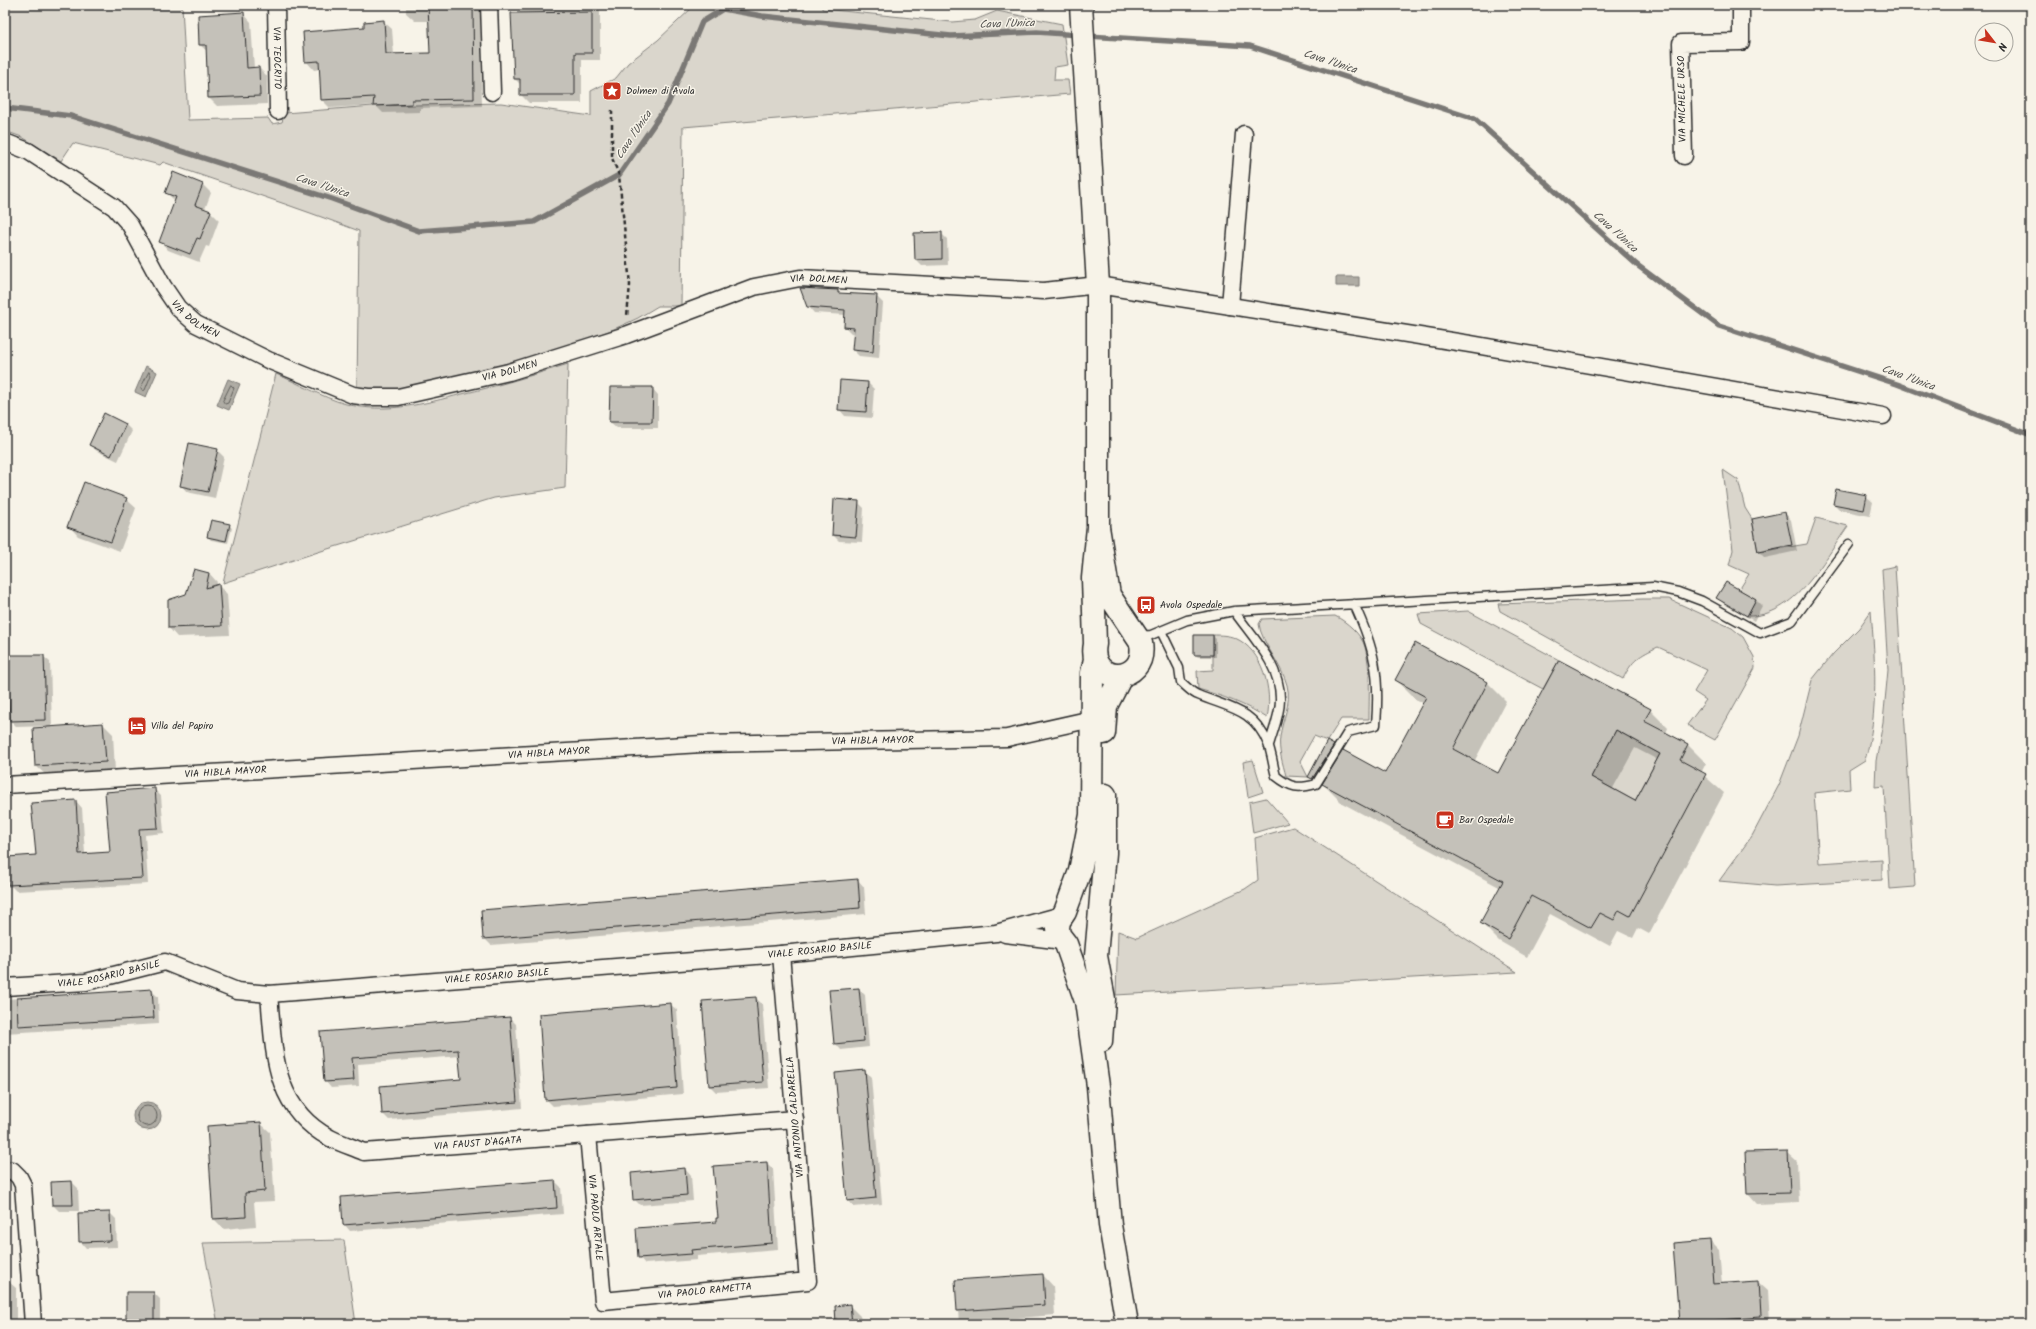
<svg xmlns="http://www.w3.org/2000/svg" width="2036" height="1329" viewBox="0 0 2036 1329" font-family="Kalam,sans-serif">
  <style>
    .green { fill: #dad6cc; stroke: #82807c }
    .water { fill: #afaca4; stroke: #7a7874 }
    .shadow { fill: #0003; fill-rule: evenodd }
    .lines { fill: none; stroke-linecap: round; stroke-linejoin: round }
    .shore { stroke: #605f5b; stroke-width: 1 }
    .stream { stroke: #7a7874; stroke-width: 5.5 }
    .building { fill: #c4c1b9; stroke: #2b2b2b; fill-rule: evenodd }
    .service-casing { stroke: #2b2b2b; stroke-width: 11 }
    .minor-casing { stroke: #2b2b2b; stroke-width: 19 }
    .primary-casing { stroke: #2b2b2b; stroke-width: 25 }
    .path { stroke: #2b2b2b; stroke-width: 2.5; stroke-dasharray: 4 3; stroke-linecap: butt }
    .service { stroke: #f7f3e8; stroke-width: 8 }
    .minor { stroke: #f7f3e8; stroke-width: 16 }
    .primary { stroke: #f7f3e8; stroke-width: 22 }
    .labels { text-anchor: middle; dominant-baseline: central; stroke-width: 3; stroke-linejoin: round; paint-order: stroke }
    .street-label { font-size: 10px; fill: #2b2b2b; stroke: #f7f3e8 }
    .poi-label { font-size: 10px; fill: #2b2b2b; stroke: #f7f3e8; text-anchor: start }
    .water-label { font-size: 11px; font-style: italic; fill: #53524f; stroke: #f7f3e8 }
  </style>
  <rect width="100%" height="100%" fill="#f7f3e8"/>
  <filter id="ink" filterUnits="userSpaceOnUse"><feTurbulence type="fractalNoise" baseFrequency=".025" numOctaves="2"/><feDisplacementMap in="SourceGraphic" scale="8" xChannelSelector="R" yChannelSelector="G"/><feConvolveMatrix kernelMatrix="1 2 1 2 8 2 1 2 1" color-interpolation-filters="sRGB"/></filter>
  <g filter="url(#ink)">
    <!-- green -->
    <path class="green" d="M 5,5 L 182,5 L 188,120 L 268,118 L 272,124 L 282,122 L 285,113 L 373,106 L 501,103 L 591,116 L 591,91 L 616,78 L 628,63 L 658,40 L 695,5 L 822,5 L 822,9 L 952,22 L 975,20 L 997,11 L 1062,24 L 1068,65 L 1055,67 L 1054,80 L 1068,80 L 1070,94 L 683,127 L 681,306 L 658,306 L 638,318 L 614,329 L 561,348 L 438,383 L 403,392 L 357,388 L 359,231 C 294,206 228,185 163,162 L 160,165 L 73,143 L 61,161 L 22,137 L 5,131 Z
      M 568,364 L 565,488 L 494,498 L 318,552 L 223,583 L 276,374 C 299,383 321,397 346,404 C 385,414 424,404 462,394 C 498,386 533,375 568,364 Z
      M 1723,470 L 1738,480 L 1745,508 L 1752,519 L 1758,552 L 1807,544 L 1816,518 L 1848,526 C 1824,560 1795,618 1747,616 L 1756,599 L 1739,590 L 1749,574 L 1729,565 L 1733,550 Z
      M 1895,566 L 1915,887 L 1890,889 L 1884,786 L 1875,787 L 1876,761 L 1883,722 L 1888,670 L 1882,569 Z
      M 1643,599 L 1669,599 L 1732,628 L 1743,637 L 1754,657 L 1755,668 L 1715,740 L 1687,725 L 1706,700 L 1694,692 L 1707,670 L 1658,647 C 1640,655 1632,660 1623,679 L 1500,611 L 1498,604 Z
      M 1468,611 L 1559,660 L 1543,689 L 1421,624 L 1418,614 Z
      M 1871,611 C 1875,661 1879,712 1865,760 L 1849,770 L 1850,789 L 1814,793 L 1819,863 L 1882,859 L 1882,880 L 1775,886 L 1719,881 L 1752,836 L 1779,785 L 1798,736 L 1812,680 L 1833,654 L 1859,628 Z
      M 1335,616 C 1346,621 1362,635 1365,647 C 1371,669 1369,696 1369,719 L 1341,719 L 1327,741 L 1314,736 L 1300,761 L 1308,777 L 1286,776 C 1283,764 1278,750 1280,737 C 1282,719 1292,704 1287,685 C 1282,665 1261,642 1259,624 L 1262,619 Z
      M 1213,635 C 1220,635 1228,635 1235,638 C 1263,650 1273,691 1267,718 C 1245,704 1223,696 1198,689 L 1197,671 L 1213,670 Z
      M 1616,730 L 1660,754 L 1635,801 L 1591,777 Z
      M 1253,760 L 1263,792 L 1248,797 L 1243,762 Z
      M 1266,798 L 1288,823 L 1253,833 L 1249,802 Z
      M 1293,827 L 1517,972 L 1116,995 L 1118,931 L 1137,938 L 1245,889 L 1258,880 L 1255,838 Z
      M 344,1240 L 356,1324 L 218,1324 L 203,1243 Z"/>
    <!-- water -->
    <path class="water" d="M 1336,277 L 1359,277 L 1359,286 L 1336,286 Z
      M 146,366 L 157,372 L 146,397 L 135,392 Z
      M 228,379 L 240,384 L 229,410 L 217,405 Z
      M133 1116a14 14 0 1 1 28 0a14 14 0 1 1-28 0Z"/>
    <!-- shadow -->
    <path class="shadow" d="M 406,5 L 480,5 L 482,106 L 420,108 L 420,112 L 383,113 L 375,105 L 330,108 L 322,100 L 320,69 L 314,70 L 306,61 L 365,28 L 383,21 L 392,29 L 394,55 L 431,54 L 430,21 L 415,21 L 406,13 Z
      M 519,5 L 600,5 L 600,60 L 582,60 L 582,103 L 529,103 L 521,95 L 521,85 L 515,79 L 515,44 L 512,41 L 512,14 L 520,14 Z
      M 243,13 L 251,22 L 254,68 L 259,68 L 267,76 L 267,104 L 217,106 L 209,98 L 208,52 L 200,45 Z
      M 203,185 L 211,193 L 205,209 L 210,211 L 219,220 L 209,247 L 206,246 L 199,262 L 168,250 L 160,241 L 175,201 L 166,192 Z
      M 941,233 L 947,239 L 948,265 L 922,266 L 916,260 Z
      M 838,291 L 841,294 L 876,296 L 883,303 L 879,358 L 859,356 L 853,350 L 854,334 L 851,333 L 845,327 L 846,315 L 814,313 L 808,306 Z
      M 868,383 L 874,389 L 872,418 L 845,416 L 839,409 Z
      M 652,388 L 658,395 L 658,428 L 617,428 L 610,422 Z
      M 105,415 L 126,425 L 132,431 L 118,461 L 97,451 L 90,445 Z
      M 217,450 L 224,457 L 215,498 L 187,492 L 181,485 Z
      M 1866,496 L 1873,502 L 1870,516 L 1840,510 L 1834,504 Z
      M 126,499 L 136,508 L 120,551 L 78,536 L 69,526 Z
      M 858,502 L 864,508 L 862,542 L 839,541 L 833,535 Z
      M 1785,513 L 1791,520 L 1797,551 L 1765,558 L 1759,552 Z
      M 229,525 L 232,528 L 228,543 L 211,540 L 208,537 Z
      M 209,573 L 217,582 L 216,586 L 219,586 L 227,594 L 230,635 L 177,637 L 169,628 L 169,601 L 187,595 Z
      M 1726,583 L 1756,600 L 1762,606 L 1754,621 L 1724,604 L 1718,598 Z
      M 1213,636 L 1216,639 L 1216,657 L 1198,657 L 1195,654 Z
      M 1415,644 L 1488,683 L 1506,701 L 1474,762 L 1499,775 L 1650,710 L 1668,728 L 1666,733 L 1688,745 L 1706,763 L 1701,773 L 1724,793 L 1649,934 L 1638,928 L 1633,938 L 1618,931 L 1610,946 L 1550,914 L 1527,957 L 1499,941 L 1481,923 L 1501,888 L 1342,803 L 1323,784 L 1386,774 L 1424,703 L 1415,699 L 1396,680 ZM 1635,748 L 1658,760 L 1635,802 L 1612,790 Z
      M 5,656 L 43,656 L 50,662 L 52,728 L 103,724 L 113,734 L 115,771 L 46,775 L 36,766 L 47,726 L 17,727 L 11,721 L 9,679 L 5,679 Z
      M 1333,746 L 1336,749 L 1316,781 L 1312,779 L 1309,777 Z
      M 155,790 L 161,796 L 164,833 L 145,835 L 148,884 L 16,891 L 12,887 L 5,887 L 5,858 L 37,856 L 76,801 L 82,808 L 85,854 L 111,853 Z
      M 858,880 L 864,887 L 866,914 L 491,945 L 484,938 Z
      M 859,989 L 865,995 L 869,1047 L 841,1050 L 835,1043 L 830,991 Z
      M 151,990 L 158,997 L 159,1024 L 5,1033 L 5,999 Z
      M 756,998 L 762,1004 L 769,1088 L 716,1092 L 710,1086 L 703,1002 Z
      M 670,1004 L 677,1010 L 683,1094 L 553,1106 L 546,1099 Z
      M 510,1018 L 516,1024 L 522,1108 L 389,1120 L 383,1114 L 462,1080 L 460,1056 L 358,1064 L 359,1086 L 331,1088 L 325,1081 L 321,1033 Z
      M 865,1071 L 871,1077 L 882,1204 L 854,1207 L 848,1200 Z
      M 260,1123 L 270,1132 L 275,1201 L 254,1202 L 256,1226 L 224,1229 L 214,1219 Z
      M 1787,1152 L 1797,1161 L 1799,1202 L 1757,1204 L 1748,1194 L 1746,1153 Z
      M 767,1163 L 773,1169 L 778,1249 L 697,1256 L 697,1260 L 645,1264 L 639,1257 L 717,1223 L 719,1219 L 715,1167 Z
      M 685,1169 L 691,1176 L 693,1201 L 640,1205 L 634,1199 Z
      M 555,1181 L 561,1187 L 563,1214 L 350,1231 L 344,1224 Z
      M 72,1182 L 78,1188 L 79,1211 L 59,1211 L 53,1205 Z
      M 110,1213 L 116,1219 L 117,1247 L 86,1248 L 80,1241 Z
      M 1710,1241 L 1719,1250 L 1722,1284 L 1757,1282 L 1767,1291 L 1769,1324 L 1681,1324 L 1680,1322 Z
      M 1043,1275 L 1053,1286 L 1055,1315 L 992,1320 L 992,1324 L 959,1324 L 956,1281 Z
      M 5,1282 L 9,1282 L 16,1288 L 16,1324 L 5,1324 Z
      M 154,1293 L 160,1299 L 160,1324 L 127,1324 Z
      M 850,1306 L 860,1316 L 861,1320 L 865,1320 L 869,1324 L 771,1324 L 837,1319 Z"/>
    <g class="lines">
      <!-- shore -->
      <path class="shore" d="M 149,372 L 151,375 L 145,390 L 143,391 L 141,388 Z
        M 231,385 L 234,388 L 228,403 L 225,404 L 223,401 Z
        M137 1116a10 10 0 1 1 20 0a10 10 0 1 1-20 0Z"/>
      <!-- stream -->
      <path class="stream" d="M 1088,36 L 1250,46 L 1475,119 L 1637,265 L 1719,326 L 1897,384 L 2031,435
        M 5,108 L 71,116 L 332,199 L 419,231 L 534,222 L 619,175 L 668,104 L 702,22 L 723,9 L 762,16 L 951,36 L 1037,32 L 1079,35"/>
    </g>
    <!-- building -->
    <path class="building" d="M 428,5 L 473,5 L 474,99 L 412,100 L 412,104 L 373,106 L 374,97 L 321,100 L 319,61 L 305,62 L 303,32 L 364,27 L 364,22 L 384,20 L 386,54 L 430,53 Z
      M 244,12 L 247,68 L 259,67 L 260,96 L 208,98 L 206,45 L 199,45 L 198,15 Z
      M 592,12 L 592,53 L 575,53 L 575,95 L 520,95 L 520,79 L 514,79 L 511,13 Z
      M 173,172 L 203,184 L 195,205 L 211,211 L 200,239 L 197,238 L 190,254 L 159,242 L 176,197 L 165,193 Z
      M 942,232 L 942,259 L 915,260 L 914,233 Z
      M 800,288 L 838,290 L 838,293 L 877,295 L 873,352 L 852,350 L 854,328 L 844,327 L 845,310 L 807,307 Z
      M 840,380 L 868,382 L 866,412 L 838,410 Z
      M 610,387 L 653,387 L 652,422 L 609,422 Z
      M 104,413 L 126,424 L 111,456 L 89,445 Z
      M 189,443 L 218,449 L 208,492 L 180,486 Z
      M 84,482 L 127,498 L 111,542 L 67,527 Z
      M 1836,489 L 1867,495 L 1864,510 L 1833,504 Z
      M 834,499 L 859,501 L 856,537 L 832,535 Z
      M 1785,512 L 1792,545 L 1758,552 L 1752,519 Z
      M 211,520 L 230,524 L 226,541 L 207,537 Z
      M 194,569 L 209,573 L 206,588 L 219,584 L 222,626 L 168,628 L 168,600 L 186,594 Z
      M 1726,582 L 1756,599 L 1747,616 L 1716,598 Z
      M 1194,635 L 1213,635 L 1213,655 L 1194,655 Z
      M 1415,643 L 1488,682 L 1453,749 L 1498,773 L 1559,660 L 1651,709 L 1644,721 L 1688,744 L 1680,760 L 1706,774 L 1630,916 L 1619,910 L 1614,920 L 1600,913 L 1591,928 L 1531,896 L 1508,939 L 1480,923 L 1503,881 L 1322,784 L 1343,750 L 1385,773 L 1426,697 L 1395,680 ZM 1616,730 L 1660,754 L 1635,801 L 1591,777 Z
      M 7,655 L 44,655 L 46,720 L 10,721 Z
      M 103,723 L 106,762 L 35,766 L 33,728 Z
      M 1327,741 L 1334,745 L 1312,779 L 1308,777 Z
      M 155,788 L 158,828 L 139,829 L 143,878 L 8,885 L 7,857 L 36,855 L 31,803 L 76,800 L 79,854 L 110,852 L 105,792 Z
      M 858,879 L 860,908 L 483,939 L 481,910 Z
      M 859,988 L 864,1041 L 834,1044 L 829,990 Z
      M 152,989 L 154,1018 L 18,1026 L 17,998 Z
      M 756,997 L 763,1082 L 709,1086 L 702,1001 Z
      M 671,1003 L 677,1088 L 545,1100 L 539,1014 Z
      M 510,1017 L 517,1102 L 382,1114 L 380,1086 L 461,1079 L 458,1050 L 352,1058 L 354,1080 L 324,1082 L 320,1032 Z
      M 865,1070 L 876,1198 L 847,1201 L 835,1073 Z
      M 261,1122 L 265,1191 L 245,1193 L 246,1217 L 213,1219 L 207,1126 Z
      M 1788,1151 L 1790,1193 L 1747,1194 L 1745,1152 Z
      M 767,1162 L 772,1243 L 691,1250 L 692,1254 L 638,1258 L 636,1228 L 716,1222 L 716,1218 L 718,1218 L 713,1166 Z
      M 685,1168 L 687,1195 L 633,1200 L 631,1173 Z
      M 555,1180 L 557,1208 L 343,1225 L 341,1197 Z
      M 72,1181 L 73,1205 L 52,1205 L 51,1182 Z
      M 110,1212 L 111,1241 L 79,1242 L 78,1213 Z
      M 1710,1240 L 1713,1284 L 1758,1281 L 1760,1317 L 1679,1323 L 1673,1243 Z
      M 1043,1274 L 1045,1305 L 957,1311 L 955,1280 Z
      M 126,1292 L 154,1292 L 154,1324 L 126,1324 Z
      M 850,1304 L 852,1324 L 836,1324 L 835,1306 Z"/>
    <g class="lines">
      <!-- service casing -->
      <g class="service-casing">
        <path id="service" d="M 1234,611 C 1253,638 1281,665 1280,700 C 1280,715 1273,731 1269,745
          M 1161,631 L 1179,668 L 1181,682 C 1186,686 1192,693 1198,695 C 1229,708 1254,709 1268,744 C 1272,754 1273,766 1276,776 C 1291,788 1298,789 1316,784 L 1348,732 L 1376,725 C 1380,675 1375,649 1354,604
          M 1140,636 L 1151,635 L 1187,620 L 1234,611 L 1653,587 L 1678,592 L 1702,601 L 1760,633 L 1792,621 L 1849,544"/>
      </g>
      <!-- minor casing -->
      <g class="minor-casing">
        <g id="minor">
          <path id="s1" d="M 276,5 L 278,111"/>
          <path d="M 489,5 L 492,92"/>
          <path id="s2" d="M 5,142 L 28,151 L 114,207 L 130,225 L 163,286 L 178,308 L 196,324 L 268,360 L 353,395 L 368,397 L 398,397 L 509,372 L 626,335 L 754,287 L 800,278 L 1044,291 L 1098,285 L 1470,344 L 1883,416"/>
          <path d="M 1684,156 L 1681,43 L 1741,42 L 1741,5"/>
          <path d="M 1230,306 L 1244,134"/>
          <path id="s3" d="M 5,785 L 702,744 L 1007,738 L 1092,719"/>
          <path d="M 1005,934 L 1063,941"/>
          <path id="s4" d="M 5,987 L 86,982 L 165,962 L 237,991 L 269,994 L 781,954 L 996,933 L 1062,915"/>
          <path id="s5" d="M 269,994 C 274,1050 272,1107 330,1138 C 340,1143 352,1147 364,1152 L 795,1119"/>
          <path id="s6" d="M 588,1135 L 603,1301 L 808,1281 L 781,954"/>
          <path d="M 5,1171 L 12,1170 L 19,1177 L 23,1185 L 33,1324"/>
        </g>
      </g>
      <!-- primary casing -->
      <g class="primary-casing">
        <path id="primary" d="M 1081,5 L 1098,285 L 1098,527 L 1093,578 L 1095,644 C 1087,685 1148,686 1141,643 L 1109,595 L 1098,527
          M 1095,659 L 1092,673 L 1091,815 L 1080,871 L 1065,912 L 1059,921 L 1058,928 L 1059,935 L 1066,944 L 1086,1001 L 1098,1086 L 1110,1225 L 1127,1324
          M 1104,733 L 1106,706 L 1122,675
          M 1101,1041 L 1104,999 L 1096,956 L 1105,853 L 1105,795"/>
      </g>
      <!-- path -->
      <path class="path" d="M 612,110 L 612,158 L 619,175 L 630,285 L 627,316"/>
      <!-- service -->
      <use href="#service" class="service"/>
      <!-- minor -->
      <use href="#minor" class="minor"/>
      <!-- primary -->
      <use href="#primary" class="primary"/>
    </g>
  </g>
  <!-- icons -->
  <defs>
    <g id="sight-square" transform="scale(1)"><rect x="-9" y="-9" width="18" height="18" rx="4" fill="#c8321e" stroke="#f7f3e8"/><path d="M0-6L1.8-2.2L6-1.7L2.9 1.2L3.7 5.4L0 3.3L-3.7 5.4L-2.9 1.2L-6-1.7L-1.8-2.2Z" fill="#fff"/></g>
    <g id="bus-square" transform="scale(1)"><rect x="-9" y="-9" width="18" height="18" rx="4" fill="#c8321e" stroke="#f7f3e8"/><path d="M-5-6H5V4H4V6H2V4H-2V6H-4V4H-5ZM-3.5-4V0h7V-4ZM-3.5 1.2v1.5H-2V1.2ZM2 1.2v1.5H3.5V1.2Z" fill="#fff"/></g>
    <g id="hotel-square" transform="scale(1)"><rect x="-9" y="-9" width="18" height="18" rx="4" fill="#c8321e" stroke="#f7f3e8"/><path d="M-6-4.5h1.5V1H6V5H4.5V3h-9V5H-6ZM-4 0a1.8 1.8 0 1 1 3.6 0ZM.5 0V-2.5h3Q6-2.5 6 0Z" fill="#fff"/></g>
    <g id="cafe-square" transform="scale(1)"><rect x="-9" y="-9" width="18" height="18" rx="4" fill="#c8321e" stroke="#f7f3e8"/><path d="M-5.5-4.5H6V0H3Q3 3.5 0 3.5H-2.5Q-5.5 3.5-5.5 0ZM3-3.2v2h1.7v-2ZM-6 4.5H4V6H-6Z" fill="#fff"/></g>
  </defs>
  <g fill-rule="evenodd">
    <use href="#sight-square" x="612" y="91"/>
    <use href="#bus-square" x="1146" y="605"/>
    <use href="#hotel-square" x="137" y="726"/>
    <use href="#cafe-square" x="1445" y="820"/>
  </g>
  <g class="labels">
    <!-- street labels -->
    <g class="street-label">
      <text stroke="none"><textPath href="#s1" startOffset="53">VIA TEOCRITO</textPath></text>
      <text transform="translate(1682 99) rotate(-91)">VIA MICHELE URSO</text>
      <text stroke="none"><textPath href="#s2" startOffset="928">VIA DOLMEN</textPath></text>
      <text stroke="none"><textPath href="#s2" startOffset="268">VIA DOLMEN</textPath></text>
      <text stroke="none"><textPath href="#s2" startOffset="604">VIA DOLMEN</textPath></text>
      <text stroke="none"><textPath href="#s3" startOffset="869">VIA HIBLA MAYOR</textPath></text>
      <text stroke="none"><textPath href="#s3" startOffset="545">VIA HIBLA MAYOR</textPath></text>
      <text stroke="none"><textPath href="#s3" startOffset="221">VIA HIBLA MAYOR</textPath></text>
      <text stroke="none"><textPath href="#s4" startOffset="825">VIALE ROSARIO BASILE</textPath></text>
      <text stroke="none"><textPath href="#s4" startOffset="105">VIALE ROSARIO BASILE</textPath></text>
      <text stroke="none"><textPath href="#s4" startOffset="501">VIALE ROSARIO BASILE</textPath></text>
      <text transform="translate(795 1117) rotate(-95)">VIA ANTONIO CALDARELLA</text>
      <text stroke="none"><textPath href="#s5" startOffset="316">VIA FAUST D'AGATA</textPath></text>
      <text stroke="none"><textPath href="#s6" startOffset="83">VIA PAOLO ARTALE</textPath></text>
      <text stroke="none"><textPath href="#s6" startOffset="269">VIA PAOLO RAMETTA</textPath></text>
    </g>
    <!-- poi labels -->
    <g class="poi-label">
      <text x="626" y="91">Dolmen di Avola</text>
      <text x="1160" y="605">Avola Ospedale</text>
      <text x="151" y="726">Villa del Papiro</text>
      <text x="1459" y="820">Bar Ospedale</text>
    </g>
    <!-- water labels -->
    <g class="water-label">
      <text transform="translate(1007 24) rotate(-2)">Cava l'Unica</text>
      <text transform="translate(1330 62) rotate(18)">Cava l'Unica</text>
      <text transform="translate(634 135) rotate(-56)">Cava l'Unica</text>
      <text transform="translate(322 186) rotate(18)">Cava l'Unica</text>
      <text transform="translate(1615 232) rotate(42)">Cava l'Unica</text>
      <text transform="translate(1908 378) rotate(20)">Cava l'Unica</text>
    </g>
  </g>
  <!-- margin -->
  <rect width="2036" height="1329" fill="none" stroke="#f7f3e8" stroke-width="20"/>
  <rect x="10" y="10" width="2016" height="1309" fill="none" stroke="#2b2b2b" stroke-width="1.5" filter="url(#ink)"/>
  <!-- north arrow -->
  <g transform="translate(1994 42) rotate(121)"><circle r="19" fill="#f7f3e8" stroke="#a5a39c"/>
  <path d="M0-3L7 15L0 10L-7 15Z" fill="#c8321e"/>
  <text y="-6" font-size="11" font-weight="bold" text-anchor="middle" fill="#2b2b2b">N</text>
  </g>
</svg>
